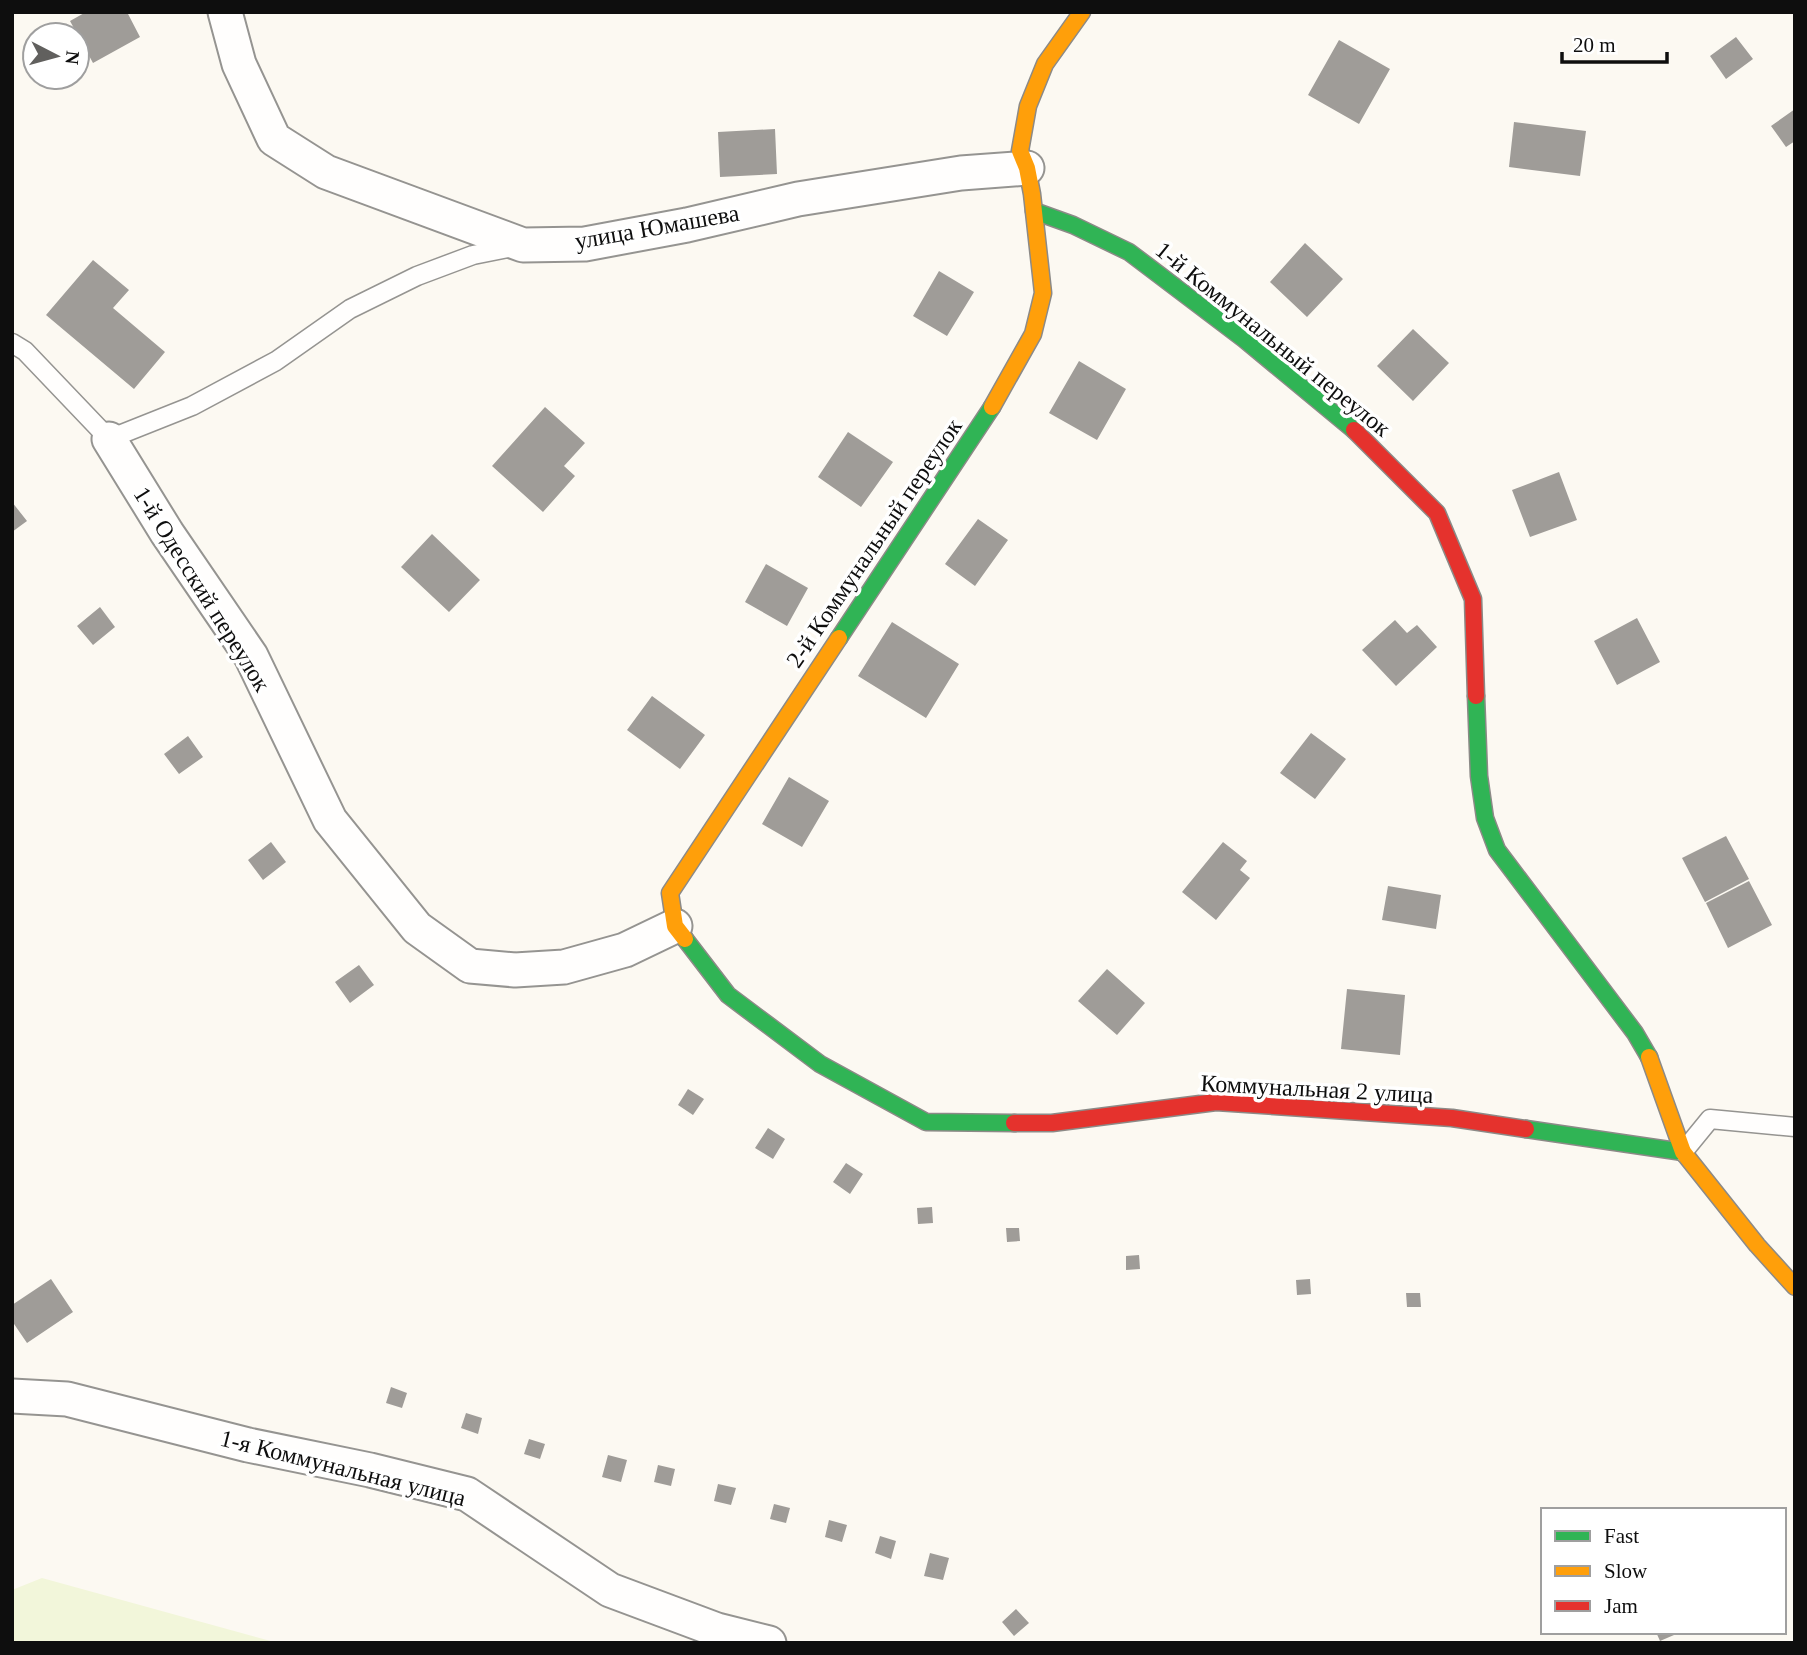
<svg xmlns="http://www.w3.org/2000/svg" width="1807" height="1655" viewBox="0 0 1807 1655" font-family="'Times New Roman',serif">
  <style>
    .pitch { fill: #f2f6da }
    .building { fill: #9f9c98 }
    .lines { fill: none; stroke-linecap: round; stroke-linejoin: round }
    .lane-casing { stroke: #959491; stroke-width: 21 }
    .street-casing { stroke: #959491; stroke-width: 37 }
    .fast-casing { stroke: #8c8a87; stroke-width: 19 }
    .slow-casing { stroke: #8c8a87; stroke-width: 19 }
    .jam-casing { stroke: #8c8a87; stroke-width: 19 }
    .lane { stroke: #fffefd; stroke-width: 18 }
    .street { stroke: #fffefd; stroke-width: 33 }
    .fast { stroke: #30b455; stroke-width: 16 }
    .slow { stroke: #ff9f0a; stroke-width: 16 }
    .jam { stroke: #e5322d; stroke-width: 16 }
    .labels { text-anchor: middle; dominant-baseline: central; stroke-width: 7; stroke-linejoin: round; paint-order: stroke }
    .street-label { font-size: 24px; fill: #0e0e0e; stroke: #fff }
  </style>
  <rect width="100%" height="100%" fill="#fcf9f2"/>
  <!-- pitch -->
  <path class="pitch" d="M 42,1578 L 278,1643 L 12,1643 L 12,1590 Z"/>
  <!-- building -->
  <path class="building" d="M 86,12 L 127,12 L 140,37 L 93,63 L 70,21 Z
    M 1736,37 L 1753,59 L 1726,79 L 1710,56 Z
    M 1339,40 L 1390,69 L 1359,124 L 1308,95 Z
    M 1795,109 L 1795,141 L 1786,147 L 1771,126 Z
    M 1514,122 L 1586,131 L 1580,176 L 1509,167 Z
    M 775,129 L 777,174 L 720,177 L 718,132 Z
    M 1305,243 L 1343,279 L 1307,317 L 1270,282 Z
    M 93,260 L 129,290 L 113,308 L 165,352 L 134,389 L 46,315 Z
    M 939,271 L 974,292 L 947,336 L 913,316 Z
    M 1413,329 L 1449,363 L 1413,401 L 1377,366 Z
    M 1079,361 L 1126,389 L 1097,440 L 1049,413 Z
    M 545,407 L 585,443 L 564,466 L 575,476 L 543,512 L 492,466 Z
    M 848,432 L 893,462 L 861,507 L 818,477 Z
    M 1559,472 L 1577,520 L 1530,537 L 1512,490 Z
    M 12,502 L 27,521 L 12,532 Z
    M 978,519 L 1008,540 L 975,586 L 945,564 Z
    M 432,534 L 480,580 L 449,612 L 401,567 Z
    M 766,564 L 808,588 L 787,626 L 745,602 Z
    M 100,607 L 115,627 L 93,645 L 77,626 Z
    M 1637,618 L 1660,662 L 1617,685 L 1594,641 Z
    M 1395,620 L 1407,633 L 1417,625 L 1437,647 L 1396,686 L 1362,650 Z
    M 892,622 L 959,664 L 926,718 L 858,676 Z
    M 652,696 L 705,735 L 680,769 L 627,730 Z
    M 1311,733 L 1346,759 L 1315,799 L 1280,773 Z
    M 188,736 L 203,757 L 179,774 L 164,754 Z
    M 789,777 L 829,801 L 802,847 L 762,824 Z
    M 1726,836 L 1749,879 L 1705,902 L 1682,858 Z
    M 271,842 L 286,862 L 263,880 L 248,860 Z
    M 1223,842 L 1247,861 L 1240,870 L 1250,878 L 1216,920 L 1182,892 Z
    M 1749,881 L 1772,925 L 1728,948 L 1706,903 Z
    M 1388,886 L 1441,895 L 1436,929 L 1382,920 Z
    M 359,965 L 374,985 L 350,1003 L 335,982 Z
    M 1107,969 L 1145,1003 L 1117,1035 L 1078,1001 Z
    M 1347,989 L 1405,995 L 1400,1055 L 1341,1049 Z
    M 688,1089 L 704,1099 L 693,1115 L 678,1105 Z
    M 768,1128 L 785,1139 L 773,1159 L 755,1148 Z
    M 846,1163 L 863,1174 L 850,1194 L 833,1182 Z
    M 932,1207 L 933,1223 L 918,1224 L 917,1208 Z
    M 1006,1228 L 1019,1228 L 1020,1241 L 1007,1242 Z
    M 1139,1255 L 1140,1269 L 1126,1270 L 1126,1256 Z
    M 51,1279 L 73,1312 L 27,1343 L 12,1321 L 12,1305 Z
    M 1310,1279 L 1311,1294 L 1297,1295 L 1296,1280 Z
    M 1406,1293 L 1420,1293 L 1421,1307 L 1407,1307 Z
    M 391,1387 L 407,1393 L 402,1408 L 386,1403 Z
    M 466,1413 L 482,1418 L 478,1434 L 461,1428 Z
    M 529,1439 L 545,1444 L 540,1459 L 524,1454 Z
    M 608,1455 L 627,1460 L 621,1482 L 602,1477 Z
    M 658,1465 L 675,1469 L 671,1486 L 654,1482 Z
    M 718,1484 L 736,1488 L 731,1505 L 714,1501 Z
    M 774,1504 L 790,1508 L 786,1523 L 770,1519 Z
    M 829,1520 L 847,1525 L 842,1542 L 825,1537 Z
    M 880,1536 L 896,1541 L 891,1559 L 875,1553 Z
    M 930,1553 L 949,1558 L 943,1580 L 924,1576 Z
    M 1016,1609 L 1029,1623 L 1014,1636 L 1002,1622 Z
    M 1656,1632 L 1681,1632 L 1660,1641 Z"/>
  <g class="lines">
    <!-- lane casing -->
    <g class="lane-casing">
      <path id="lane" d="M 12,343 L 25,351 L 109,439 L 192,406 L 276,361 L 350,309 L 417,276 L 473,255 L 513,247
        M 1683,1152 L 1710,1119 L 1795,1127"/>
    </g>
    <!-- street casing -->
    <g class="street-casing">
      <path id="street" d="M 225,12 L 239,64 L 274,139 L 326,172 L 523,245 L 585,244 L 687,225 L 798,199 L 961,173 L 1027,168
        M 109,439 L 167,533 L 251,656 L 330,820 L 417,928 L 470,966 L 515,970 L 564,967 L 625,950 L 675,926
        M 12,1396 L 67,1399 L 248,1445 L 370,1470 L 467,1494 L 610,1590 L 717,1630 L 769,1643"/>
    </g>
    <!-- fast casing -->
    <g class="fast-casing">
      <path id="fast" d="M 1034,211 L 1073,225 L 1129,252 L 1244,339 L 1354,430
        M 839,638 L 992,407
        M 1476,696 L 1479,776 L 1485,818 L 1497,850 L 1635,1033 L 1649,1057
        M 685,939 L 728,995 L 820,1064 L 926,1122 L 1014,1123
        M 1526,1129 L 1683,1152"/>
    </g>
    <!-- slow casing -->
    <g class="slow-casing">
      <path id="slow" d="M 992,407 L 1033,334 L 1043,293 L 1032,194 L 1027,168 L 1020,151 L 1028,106 L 1045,64 L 1082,12
        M 685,939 L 675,926 L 670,893 L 839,638
        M 1649,1057 L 1683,1152 L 1757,1245 L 1795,1287"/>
    </g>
    <!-- jam casing -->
    <g class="jam-casing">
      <path id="jam" d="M 1354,430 L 1437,513 L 1473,599 L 1476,696
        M 1014,1123 L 1052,1123 L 1216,1102 L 1452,1118 L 1526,1129"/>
    </g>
    <!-- lane -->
    <use href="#lane" class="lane"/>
    <!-- street -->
    <use href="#street" class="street"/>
    <!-- fast -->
    <use href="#fast" class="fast"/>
    <!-- slow -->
    <use href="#slow" class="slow"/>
    <!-- jam -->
    <use href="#jam" class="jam"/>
  </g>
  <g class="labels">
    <!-- street labels -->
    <g class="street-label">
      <text transform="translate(657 227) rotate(-10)">улица Юмашева</text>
      <text transform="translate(1273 339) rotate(39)">1-й Коммунальный переулок</text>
      <text transform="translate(874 543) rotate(-56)">2-й Коммунальный переулок</text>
      <text transform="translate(202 589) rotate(58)">1-й Одесский переулок</text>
      <text transform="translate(1317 1089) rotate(3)">Коммунальная 2 улица</text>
      <text transform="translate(343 1468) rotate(14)">1-я Коммунальная улица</text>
    </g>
  </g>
  <!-- border -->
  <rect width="1807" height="1655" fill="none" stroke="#0e0e0e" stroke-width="28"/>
  <!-- legend -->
  <rect x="1541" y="1508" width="245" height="126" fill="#ffffff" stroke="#9f9f9f" stroke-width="2"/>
  <rect x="1555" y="1531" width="35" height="10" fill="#30b455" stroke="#9f9f9f" stroke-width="2"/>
  <text x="1604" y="1543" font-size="21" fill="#0e0e0e">Fast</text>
  <rect x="1555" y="1566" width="35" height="10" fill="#ff9f0a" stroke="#9f9f9f" stroke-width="2"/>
  <text x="1604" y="1578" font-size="21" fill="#0e0e0e">Slow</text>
  <rect x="1555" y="1601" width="35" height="10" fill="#e5322d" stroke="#9f9f9f" stroke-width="2"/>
  <text x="1604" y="1613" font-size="21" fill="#0e0e0e">Jam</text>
  <!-- north arrow -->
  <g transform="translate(56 56) rotate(96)"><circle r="33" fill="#ffffff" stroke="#9f9f9f" stroke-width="2"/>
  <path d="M0-5L12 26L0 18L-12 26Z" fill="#61605e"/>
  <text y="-10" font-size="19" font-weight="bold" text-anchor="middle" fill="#0e0e0e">N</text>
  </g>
  <!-- scale -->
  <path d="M1562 52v10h105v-10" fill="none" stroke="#0e0e0e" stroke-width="3.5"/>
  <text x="1573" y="52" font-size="21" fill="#0e0e0e" stroke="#ffffff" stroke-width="5" paint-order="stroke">20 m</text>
</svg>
